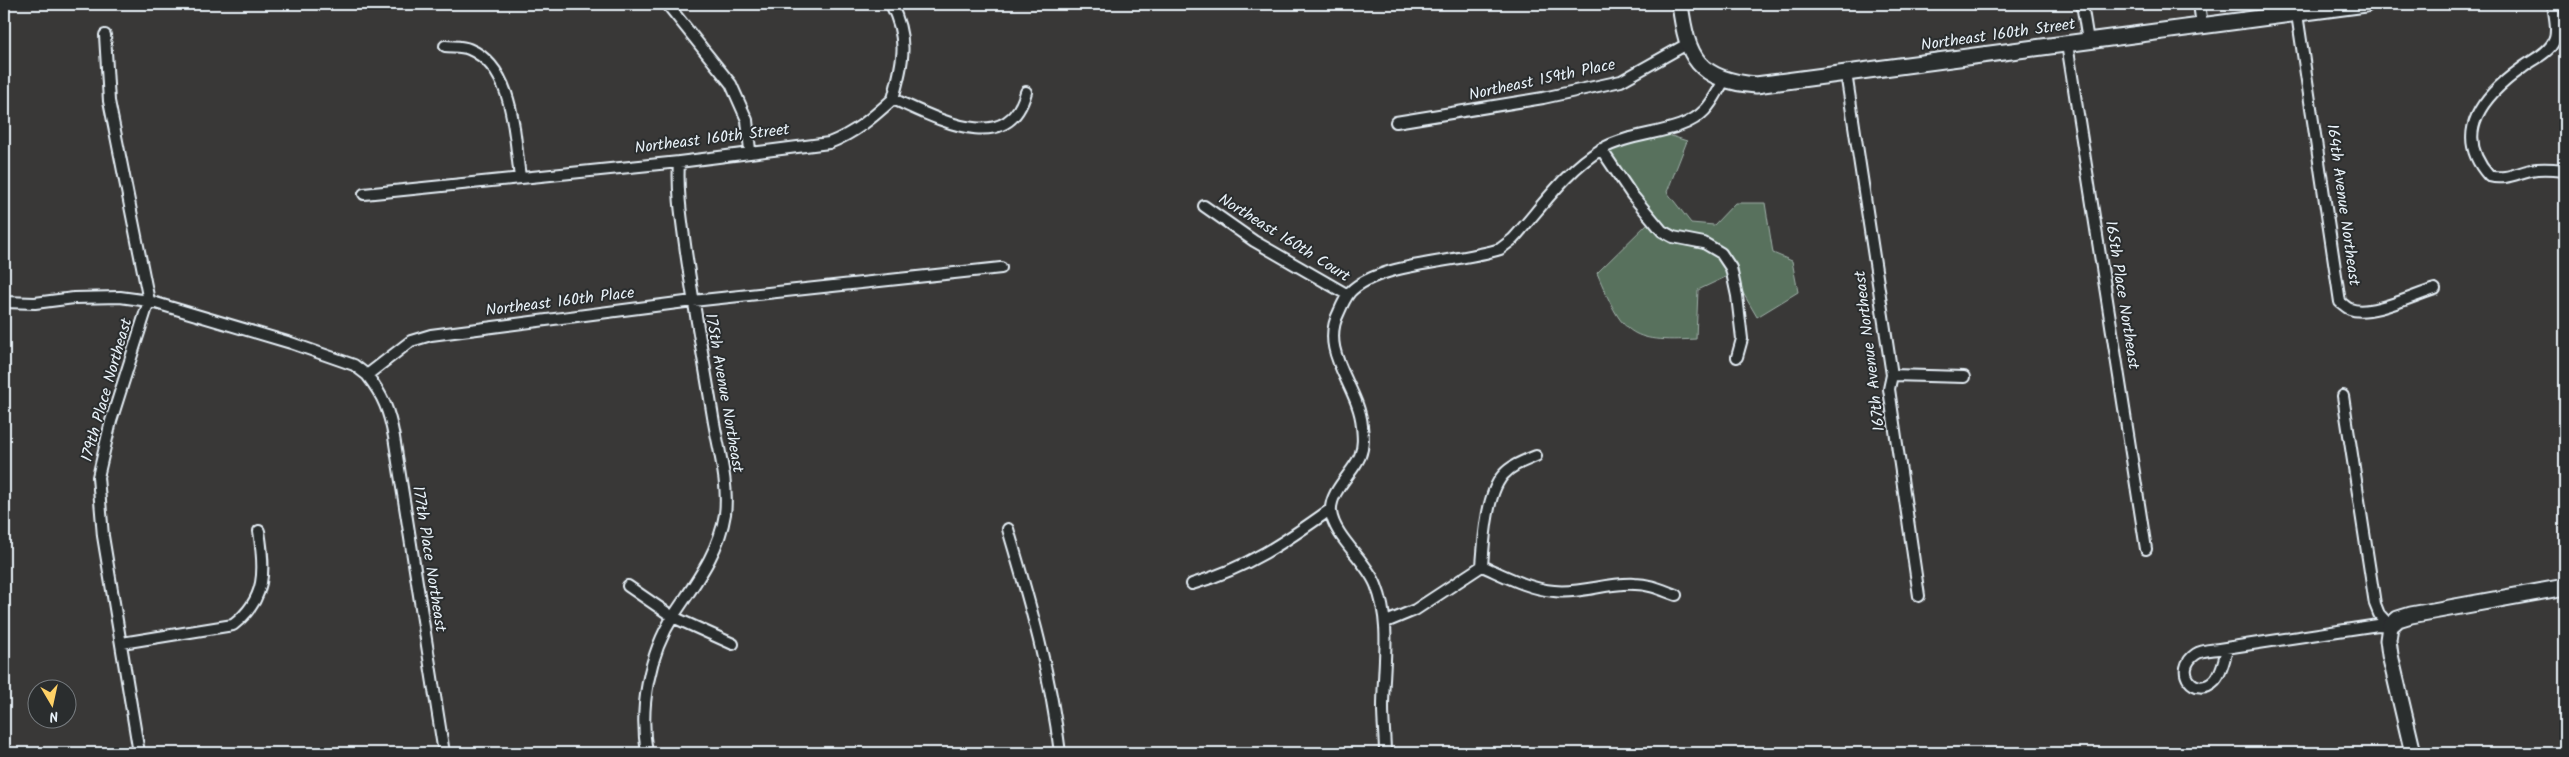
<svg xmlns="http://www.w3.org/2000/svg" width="2569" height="757" viewBox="0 0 2569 757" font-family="Kalam,sans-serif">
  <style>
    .green { fill: #59715d; stroke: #a0b1aa }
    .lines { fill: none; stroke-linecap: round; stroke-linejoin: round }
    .street-casing { stroke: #e8f1f8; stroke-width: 14 }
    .secondary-casing { stroke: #e8f1f8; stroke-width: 19 }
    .street { stroke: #2a2d2e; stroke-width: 10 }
    .secondary { stroke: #2a2d2e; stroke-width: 15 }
    .labels { text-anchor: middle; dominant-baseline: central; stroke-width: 4; stroke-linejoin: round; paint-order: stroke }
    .street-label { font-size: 16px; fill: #e8f1f8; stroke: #2a2d2e }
  </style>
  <rect width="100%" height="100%" fill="#393837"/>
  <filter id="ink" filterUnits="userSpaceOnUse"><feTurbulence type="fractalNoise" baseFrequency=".02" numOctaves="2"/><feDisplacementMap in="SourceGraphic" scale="10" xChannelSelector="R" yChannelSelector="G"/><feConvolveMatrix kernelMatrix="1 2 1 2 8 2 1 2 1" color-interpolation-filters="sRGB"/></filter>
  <g filter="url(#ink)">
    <!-- green -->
    <path class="green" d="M 1656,131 L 1687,141 L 1667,192 L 1691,223 L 1714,225 L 1735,203 L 1765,203 L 1773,253 L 1792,261 L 1798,292 L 1757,317 L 1732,274 L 1698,290 L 1696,339 C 1628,343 1623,334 1597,273 L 1652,219 L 1601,149 Z"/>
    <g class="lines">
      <!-- street casing -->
      <g class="street-casing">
        <path id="street" d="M 667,4 L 731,84 L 747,120 L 750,151
          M 891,4 C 909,40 903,61 893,99
          M 2082,4 L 2088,41
          M 2199,4 L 2202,25
          M 2553,4 C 2554,15 2559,31 2554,41 C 2549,53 2532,60 2522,68 C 2484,95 2451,133 2489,176 C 2508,181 2519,171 2537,169 C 2546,168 2556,169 2565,170
          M 2297,14 L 2340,302 C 2343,304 2347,308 2350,309 C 2370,317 2414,295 2435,289
          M 105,35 L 109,101 L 149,301 L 111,421 L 98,477 L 103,536 L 139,753
          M 2067,44 L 2146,549
          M 445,46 C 453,47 462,46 469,49 C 515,68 514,136 520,177
          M 1846,73 L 1892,375 L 1889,389 L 1919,596
          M 1396,122 L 1543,98 L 1621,81 L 1687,44
          M 1601,149 L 1632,195 L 1662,231 L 1673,237 L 1704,243 L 1721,253 L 1731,268 L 1737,296 L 1742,339 L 1737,357
          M 364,194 L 679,162 L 829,143 C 855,133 872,118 893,99 C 934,117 1008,159 1026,92
          M 1204,206 L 1254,241 L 1348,295
          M 4,302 L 35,303 L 74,298 L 120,297 L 149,301 L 291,343 L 354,365 L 367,375 L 411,341 L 431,335 L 693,301 L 1001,268
          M 367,375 C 384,397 389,411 394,437 L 444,753
          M 1892,375 L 1964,377
          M 2343,396 L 2375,604 L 2379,614 L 2390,626
          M 1008,529 C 1030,603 1051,676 1060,753
          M 1482,566 C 1484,541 1486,495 1503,475 C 1512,465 1524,461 1536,456
          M 1192,584 C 1247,568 1285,542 1331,509
          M 628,586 L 673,617 L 733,644
          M 1386,622 L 1415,610 L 1482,566 C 1505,576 1529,589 1554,591 C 1582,594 1608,582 1635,584 C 1650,584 1662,590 1676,595
          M 122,643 L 233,625 C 267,599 265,570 259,531
          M 2227,648 C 2225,658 2222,672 2215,680 C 2195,700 2172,670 2196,654 C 2202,650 2212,650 2219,649 L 2378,625 L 2390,626
          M 647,753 C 639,707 649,654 674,615 C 695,583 719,553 725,514 C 729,483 718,448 713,417 C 704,362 694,307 686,252 C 682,222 677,192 679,162
          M 1385,753 C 1385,738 1383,723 1383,708 C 1383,666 1392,625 1376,585 C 1366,560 1334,537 1331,512 C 1329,492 1353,473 1360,456 C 1364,446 1363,436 1362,426 C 1359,386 1318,353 1339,312 C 1342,305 1345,298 1350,292 C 1379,262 1458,263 1500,249 L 1513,239 C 1540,209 1567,169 1602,149 C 1632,131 1682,135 1705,110 C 1713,102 1718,90 1724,81"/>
      </g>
      <!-- secondary casing -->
      <g class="secondary-casing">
        <path id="secondary" d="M 1680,4 C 1687,58 1698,80 1756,85 L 2366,4
          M 2413,753 L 2390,655 L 2388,640 L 2390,626 L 2398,619 L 2411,615 L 2565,587"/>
      </g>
      <!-- street -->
      <use href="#street" class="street"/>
      <!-- secondary -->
      <use href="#secondary" class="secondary"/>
    </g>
  </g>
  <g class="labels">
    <!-- street labels -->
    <g class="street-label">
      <text transform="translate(1998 35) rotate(-8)">Northeast 160th Street</text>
      <text transform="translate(1542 80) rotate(-12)">Northeast 159th Place</text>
      <text transform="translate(712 139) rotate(-7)">Northeast 160th Street</text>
      <text transform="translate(2343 205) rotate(82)">164th Avenue Northeast</text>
      <text transform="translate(1284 238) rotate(32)">Northeast 160th Court</text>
      <text transform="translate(2122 295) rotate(81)">165th Place Northeast</text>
      <text transform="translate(560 302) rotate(-7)">Northeast 160th Place</text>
      <text transform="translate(1870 351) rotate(-97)">167th Avenue Northeast</text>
      <text transform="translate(107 390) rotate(-74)">179th Place Northeast</text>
      <text transform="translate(724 393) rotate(80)">175th Avenue Northeast</text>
      <text transform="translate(429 559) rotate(81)">177th Place Northeast</text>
    </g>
  </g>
  <!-- margin -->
  <rect width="2569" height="757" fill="none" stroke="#2a2d2e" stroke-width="20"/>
  <rect x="10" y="10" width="2549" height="737" fill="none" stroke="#e8f1f8" stroke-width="2" filter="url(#ink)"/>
  <!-- north arrow -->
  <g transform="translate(52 704) rotate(171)"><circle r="24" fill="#2a2d2e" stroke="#767b7f"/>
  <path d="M0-4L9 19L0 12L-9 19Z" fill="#ffd166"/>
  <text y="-8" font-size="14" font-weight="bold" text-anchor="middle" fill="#e8f1f8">N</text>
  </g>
</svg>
